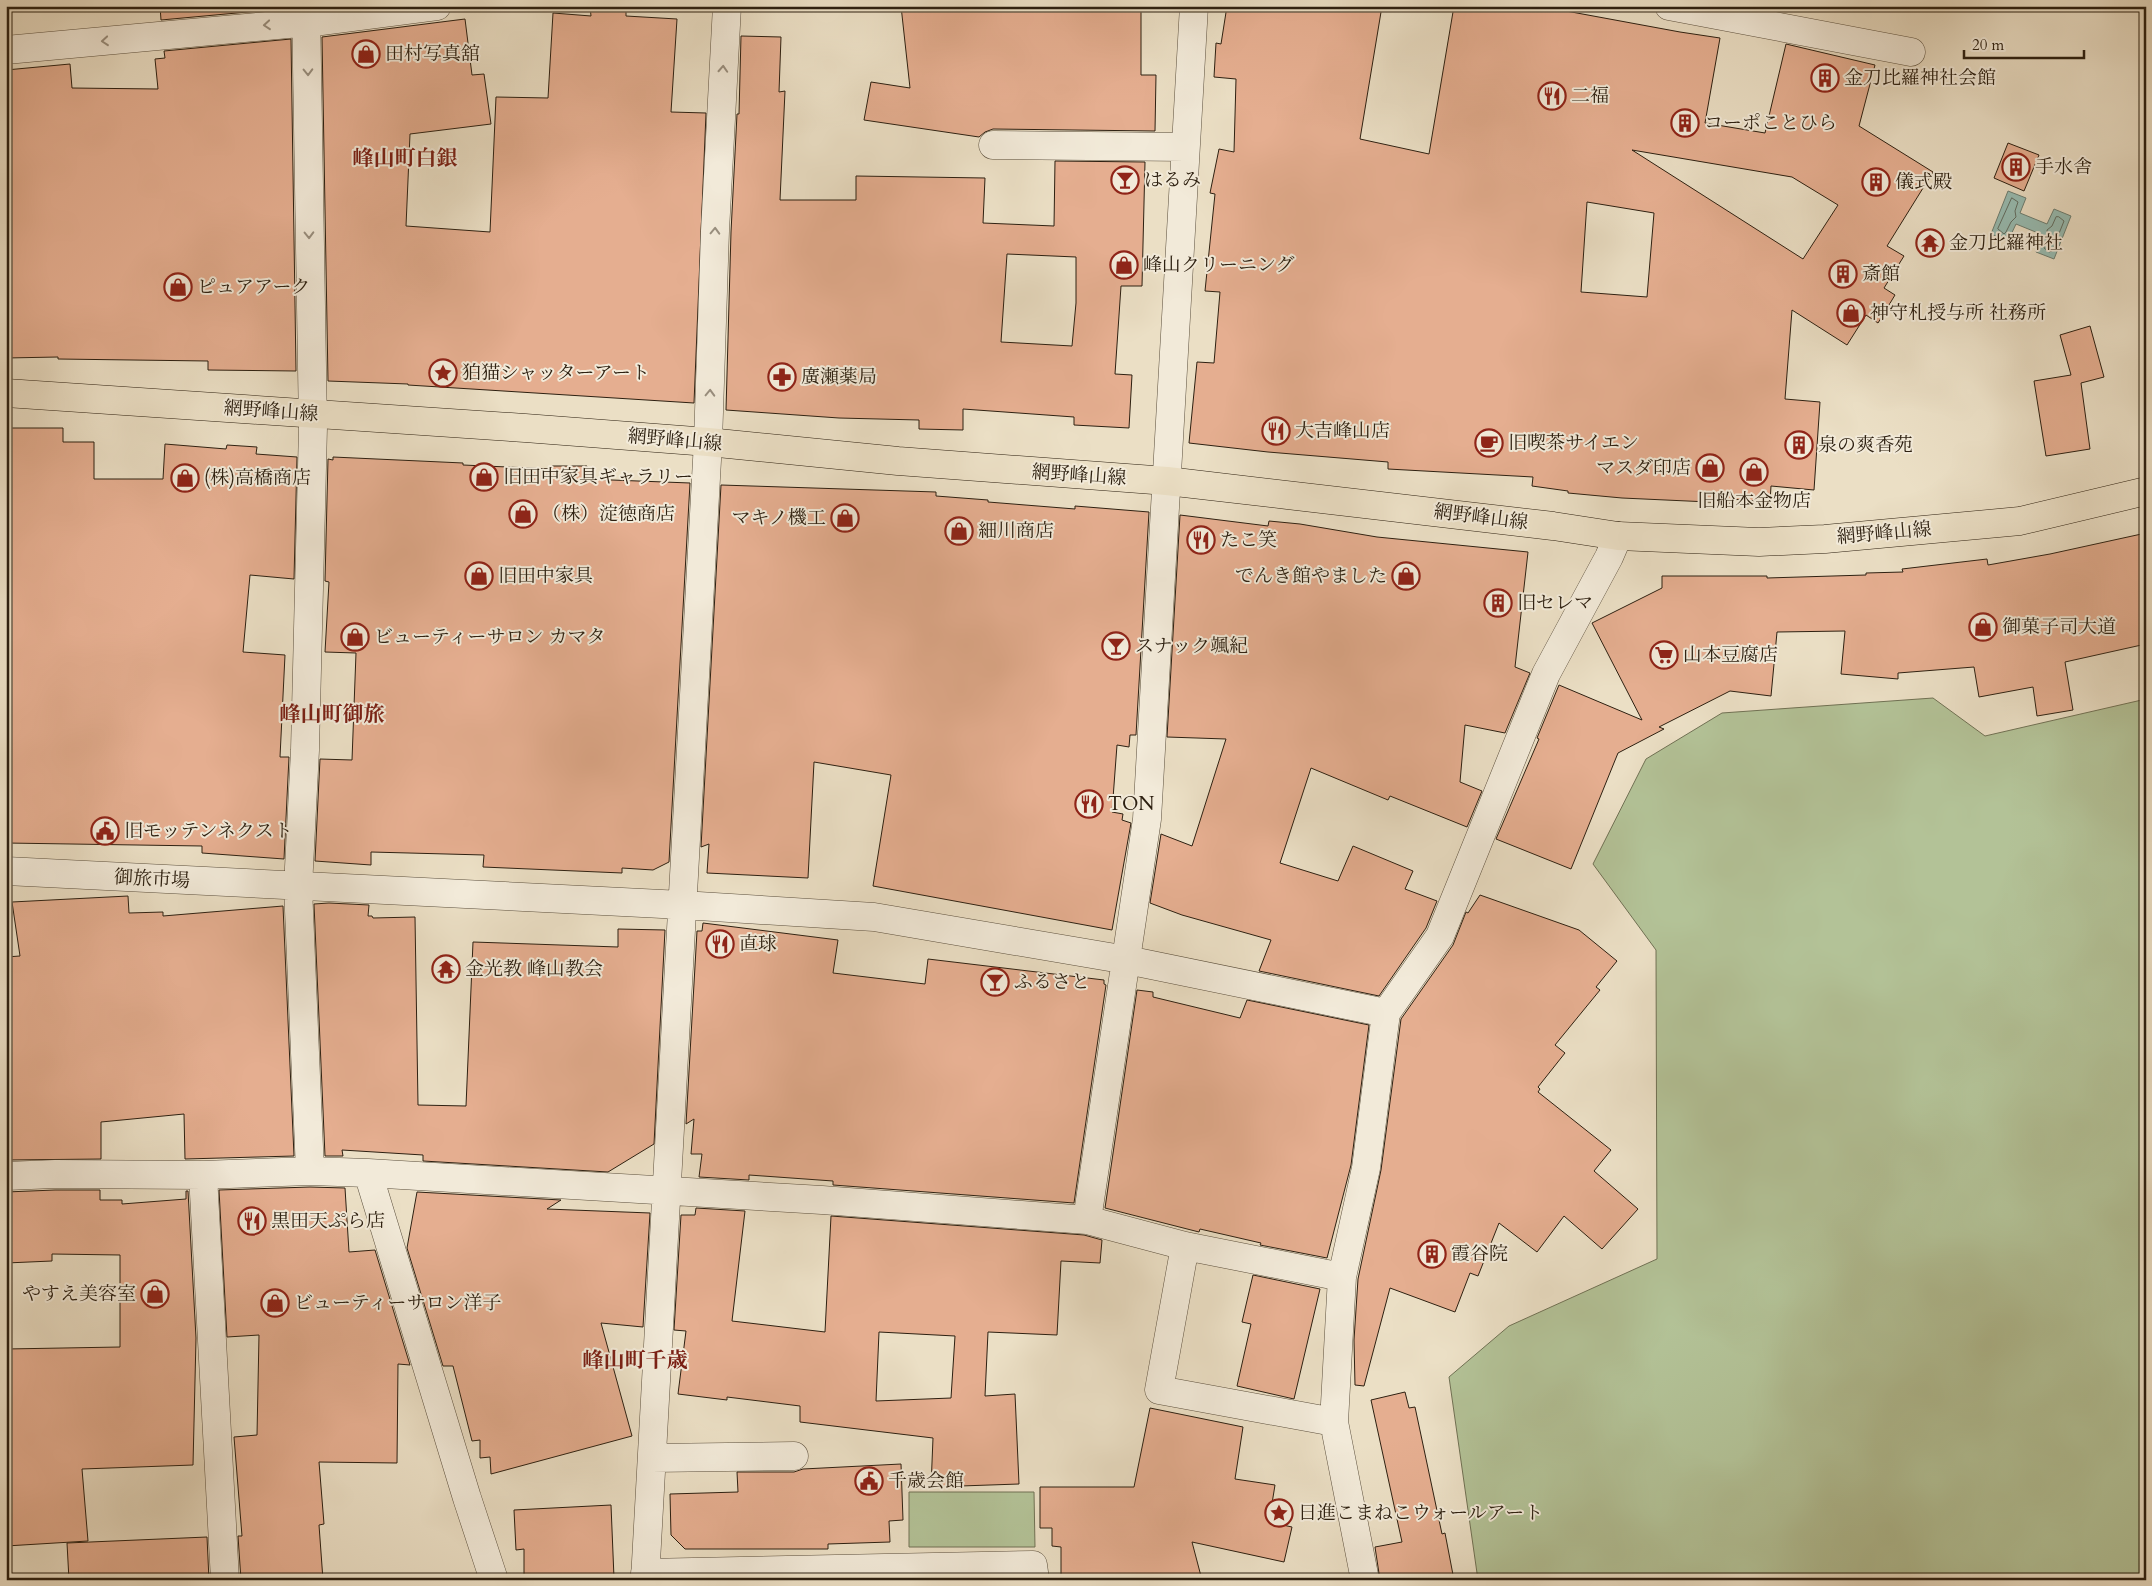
<svg xmlns="http://www.w3.org/2000/svg" width="2152" height="1586" viewBox="0 0 2152 1586" font-family="Cardo,'Noto Serif JP',serif">
  <style>
    .green { fill: #b3c297; stroke: #707154 }
    .water { fill: #98bdb3; stroke: #6d7e72 }
    .lines { fill: none; stroke-linecap: round; stroke-linejoin: round }
    .shore { stroke: #626e62; stroke-width: 1 }
    .building { fill: #e5ae90; stroke: #2d2011; fill-rule: evenodd }
    .minor-casing { stroke: #5c503e; stroke-width: 29 }
    .major-casing { stroke: #2d2011; stroke-width: 29 }
    .minor { stroke: #f2ead9; stroke-width: 28 }
    .major { stroke: #ebdfc5; stroke-width: 28 }
    .oneway { stroke: #998f7f }
    .labels { text-anchor: middle; dominant-baseline: central; stroke-width: 4; stroke-linejoin: round; paint-order: stroke }
    .poi-label { font-size: 19px; fill: #2d2011; stroke: #f2ead9; text-anchor: start }
    .street-label { font-size: 19px; fill: #2d2011; stroke: #f2ead9 }
    .quarter-label { font-size: 21px; font-weight: bold; fill: #7a1f14; stroke: #f2ead9 }
  </style>
  <rect width="100%" height="100%" fill="#ebdfc5"/>
  <filter id="stains"><feTurbulence type="fractalNoise" baseFrequency=".004" numOctaves="4"/><feColorMatrix values="0 0 0 0 .2 0 0 0 0 .09 0 0 0 0 .02 0 0 0 .5 -.17"/></filter>
  <radialGradient id="worn" r=".72"><stop offset=".6" stop-color="#630" stop-opacity="0"/><stop offset="1" stop-color="#630" stop-opacity=".3"/></radialGradient>
  <!-- green -->
  <path class="green" d="M 1933,698 L 1985,736 L 2146,699 L 2146,1580 L 1478,1580 L 1449,1377 L 1509,1326 L 1657,1259 L 1656,950 L 1593,864 L 1646,759 L 1722,713 Z
    M 909,1492 L 1034,1492 L 1035,1547 L 909,1547 Z"/>
  <!-- water -->
  <path class="water" d="M 2008,191 L 2026,198 L 2020,213 L 2047,224 L 2054,209 L 2071,216 L 2054,259 L 2036,252 L 2043,235 L 2016,224 L 2008,241 L 1991,234 Z"/>
  <g class="lines">
    <!-- shore -->
    <path class="shore" d="M 2012,198 L 2018,202 L 2015,211 L 2016,217 L 2011,222 L 2006,232 L 2004,234 L 1998,229 Z
      M 2059,217 L 2064,221 L 2052,251 L 2049,252 L 2044,248 L 2048,236 L 2047,230 L 2052,226 L 2056,217 Z"/>
  </g>
  <!-- building -->
  <path class="building" d="M 160,6 L 280,6 L 280,9 L 161,20 Z
    M 590,6 L 626,6 L 626,16 L 677,19 L 671,112 L 706,113 L 694,403 L 408,385 L 408,384 L 328,381 L 322,37 L 465,19 L 472,75 L 484,74 L 491,124 L 410,134 L 406,226 L 490,232 L 496,97 L 548,98 L 553,13 L 591,16 Z
    M 901,6 L 1141,6 L 1141,75 L 1156,75 L 1155,131 L 993,129 L 985,132 L 979,137 L 864,120 L 871,82 L 910,88 Z
    M 1227,6 L 1382,6 L 1360,139 L 1429,154 L 1454,6 L 1539,6 L 1680,32 L 1720,38 L 1705,123 L 1765,133 L 1786,44 L 1875,65 L 1859,126 L 1933,172 L 1887,246 L 1904,256 L 1884,288 L 1895,295 L 1878,323 L 1866,315 L 1847,345 L 1792,310 L 1785,399 L 1820,402 L 1814,490 L 1771,486 L 1770,502 L 1731,499 L 1731,503 L 1622,498 L 1568,493 L 1568,491 L 1532,486 L 1533,477 L 1388,469 L 1388,462 L 1268,452 L 1189,443 L 1197,362 L 1214,363 L 1220,292 L 1205,291 L 1215,194 L 1210,193 L 1219,149 L 1234,152 L 1236,79 L 1214,77 L 1216,43 L 1221,44 ZM 1632,150 L 1792,177 L 1838,205 L 1803,259 ZM 1587,202 L 1654,213 L 1647,297 L 1581,292 Z
    M 741,36 L 781,37 L 779,92 L 785,91 L 780,200 L 856,200 L 856,176 L 985,178 L 983,223 L 1054,226 L 1055,161 L 1145,162 L 1142,286 L 1121,286 L 1115,374 L 1132,375 L 1129,428 L 1074,425 L 1074,417 L 963,409 L 963,430 L 919,429 L 919,420 L 839,418 L 726,410 L 731,232 L 737,114 L 739,114 ZM 1007,254 L 1076,257 L 1076,303 L 1072,346 L 1001,342 Z
    M 291,39 L 296,371 L 208,370 L 208,361 L 58,359 L 58,357 L 6,358 L 6,70 L 70,64 L 72,88 L 158,89 L 155,59 L 165,58 L 164,51 Z
    M 2008,143 L 2039,155 L 2024,191 L 1994,178 Z
    M 2090,326 L 2104,377 L 2081,383 L 2090,449 L 2046,456 L 2034,381 L 2071,375 L 2060,335 Z
    M 6,428 L 63,428 L 63,442 L 94,442 L 94,479 L 163,479 L 165,444 L 226,449 L 227,445 L 257,447 L 256,454 L 297,457 L 294,579 L 250,575 L 243,652 L 285,655 L 280,757 L 289,757 L 284,859 L 202,853 L 202,846 L 6,843 Z
    M 333,457 L 463,463 L 463,465 L 552,469 L 552,466 L 587,466 L 586,479 L 690,483 L 669,862 L 653,870 L 622,868 L 622,873 L 483,867 L 484,855 L 371,852 L 371,865 L 315,861 L 320,759 L 352,760 L 356,653 L 325,652 L 329,582 L 325,581 L 328,459 L 333,460 Z
    M 721,485 L 936,492 L 936,496 L 988,500 L 988,502 L 1075,509 L 1075,506 L 1149,512 L 1136,735 L 1130,735 L 1129,747 L 1117,745 L 1112,812 L 1123,814 L 1122,820 L 1131,823 L 1112,930 L 873,886 L 891,775 L 814,762 L 808,878 L 707,873 L 709,844 L 701,847 Z
    M 1180,515 L 1268,526 L 1269,521 L 1300,524 L 1377,537 L 1528,552 L 1515,667 L 1530,673 L 1505,733 L 1465,725 L 1460,782 L 1482,791 L 1467,827 L 1390,796 L 1388,800 L 1311,768 L 1280,863 L 1338,881 L 1353,846 L 1413,871 L 1405,889 L 1437,901 L 1426,928 L 1379,996 L 1259,971 L 1271,940 L 1182,915 L 1150,903 L 1161,834 L 1192,846 L 1226,739 L 1167,737 Z
    M 2146,533 L 2146,644 L 2065,662 L 2073,710 L 2037,716 L 2033,687 L 1979,697 L 1974,667 L 1898,673 L 1898,679 L 1841,674 L 1845,631 L 1777,632 L 1771,696 L 1730,691 L 1659,727 L 1664,729 L 1618,753 L 1571,869 L 1496,839 L 1539,739 L 1537,738 L 1559,685 L 1642,720 L 1592,623 L 1662,588 L 1662,576 L 1767,576 L 1767,578 L 1866,575 L 1866,573 L 1903,572 L 1902,569 L 1987,559 L 1988,565 L 2050,554 Z
    M 1480,895 L 1579,930 L 1617,961 L 1596,987 L 1600,990 L 1555,1045 L 1565,1053 L 1538,1087 L 1540,1089 L 1538,1092 L 1611,1150 L 1594,1171 L 1638,1209 L 1602,1249 L 1564,1216 L 1537,1252 L 1499,1223 L 1478,1276 L 1470,1273 L 1455,1312 L 1390,1288 L 1364,1386 L 1355,1385 L 1354,1340 L 1358,1279 L 1381,1170 L 1401,1019 L 1453,945 L 1466,912 L 1468,913 Z
    M 128,896 L 129,913 L 163,912 L 163,916 L 283,906 L 294,1156 L 185,1159 L 184,1114 L 101,1122 L 101,1159 L 6,1160 L 6,957 L 20,956 L 12,902 Z
    M 329,903 L 369,905 L 368,916 L 372,916 L 373,918 L 415,917 L 418,1105 L 466,1106 L 473,942 L 618,947 L 618,929 L 665,930 L 654,1144 L 608,1172 L 423,1161 L 423,1155 L 342,1150 L 343,1156 L 325,1156 L 314,904 Z
    M 703,923 L 838,940 L 833,973 L 925,984 L 928,959 L 1104,980 L 1104,984 L 1106,985 L 1074,1203 L 833,1185 L 833,1181 L 749,1175 L 749,1180 L 699,1177 L 702,1154 L 691,1154 L 694,1119 L 686,1124 L 697,931 L 702,931 Z
    M 1137,990 L 1153,992 L 1153,997 L 1240,1018 L 1247,1000 L 1369,1025 L 1351,1165 L 1327,1258 L 1260,1245 L 1261,1243 L 1200,1229 L 1199,1232 L 1105,1208 Z
    M 310,1187 L 345,1188 L 349,1252 L 375,1250 L 410,1365 L 398,1364 L 397,1463 L 319,1462 L 324,1524 L 319,1525 L 323,1580 L 241,1580 L 238,1536 L 242,1536 L 234,1437 L 257,1435 L 259,1335 L 227,1337 L 219,1190 Z
    M 55,1190 L 100,1190 L 100,1200 L 122,1200 L 122,1204 L 186,1199 L 186,1191 L 188,1191 L 196,1338 L 193,1465 L 82,1469 L 88,1541 L 6,1546 L 6,1349 L 120,1347 L 120,1255 L 52,1254 L 52,1261 L 6,1263 L 6,1192 Z
    M 417,1192 L 561,1200 L 547,1209 L 650,1213 L 643,1327 L 601,1323 L 632,1436 L 491,1474 L 490,1457 L 480,1458 L 480,1440 L 472,1441 L 453,1366 L 443,1366 L 407,1248 Z
    M 696,1208 L 745,1211 L 732,1321 L 825,1332 L 831,1216 L 1084,1235 L 1102,1240 L 1100,1263 L 1061,1261 L 1057,1335 L 988,1332 L 985,1396 L 1015,1394 L 1019,1484 L 931,1487 L 933,1438 L 800,1422 L 800,1406 L 727,1397 L 727,1400 L 678,1394 L 686,1331 L 674,1330 L 681,1215 L 695,1215 ZM 879,1332 L 955,1336 L 951,1398 L 876,1401 Z
    M 1253,1275 L 1320,1289 L 1294,1399 L 1237,1386 L 1251,1324 L 1242,1322 Z
    M 1405,1392 L 1409,1408 L 1415,1407 L 1442,1534 L 1445,1533 L 1454,1580 L 1380,1580 L 1375,1547 L 1402,1542 L 1371,1400 Z
    M 1150,1408 L 1243,1427 L 1235,1479 L 1275,1485 L 1269,1522 L 1292,1527 L 1284,1562 L 1192,1542 L 1202,1580 L 1061,1580 L 1061,1547 L 1052,1546 L 1052,1528 L 1040,1528 L 1040,1487 L 1134,1487 Z
    M 901,1464 L 903,1520 L 889,1521 L 890,1542 L 828,1544 L 828,1549 L 685,1549 L 671,1535 L 670,1494 L 738,1492 L 737,1472 L 794,1472 L 803,1469 Z
    M 611,1505 L 614,1578 L 524,1580 L 524,1549 L 516,1550 L 514,1510 Z
    M 207,1537 L 209,1580 L 69,1580 L 67,1543 Z"/>
  <g class="lines">
    <!-- minor casing -->
    <g class="minor-casing">
      <path id="minor" d="M 306,6 L 313,427 L 305,750 L 298,887 L 310,1171
        M 1669,6 L 1911,52
        M 6,50 L 321,21 L 437,6
        M 993,145 L 1185,147
        M 6,871 L 682,905 L 874,917 L 1127,960 L 1386,1013
        M 368,1173 L 467,1498 L 494,1580
        M 203,1175 L 225,1580
        M 6,1176 L 55,1174 L 203,1175 L 310,1171 L 368,1173 L 822,1200 L 1087,1220 L 1185,1246 L 1342,1277
        M 1087,1220 L 1147,819 L 1194,6
        M 1185,1246 L 1159,1390 L 1334,1422
        M 652,1458 L 794,1456
        M 645,1573 L 1033,1565 L 1035,1580
        M 645,1580 L 708,442 L 715,231 L 727,6
        M 1365,1580 L 1334,1422 L 1342,1277 L 1366,1168 L 1386,1013 L 1440,936 L 1546,674 L 1609,557 L 1618,536"/>
    </g>
    <!-- major casing -->
    <g class="major-casing">
      <path id="major" d="M 6,393 L 525,428 L 708,442 L 898,461 L 1167,481 L 1553,526 L 1618,536 L 1759,542 L 1825,539 L 2020,521 L 2146,491"/>
    </g>
    <!-- minor -->
    <use href="#minor" class="minor"/>
    <!-- major -->
    <use href="#major" class="major"/>
  </g>
  <!-- one-way arrows -->
  <defs><path id="oneway-chevron" d="M-2-3.5L2.5 0L-2 3.5" fill="none" stroke-width="1.6" stroke-linecap="round" stroke-linejoin="round" transform="scale(1.25)"/></defs>
  <g class="oneway">
    <use href="#oneway-chevron" transform="translate(267 25) rotate(175)"/>
    <use href="#oneway-chevron" transform="translate(105 41) rotate(175)"/>
    <use href="#oneway-chevron" transform="translate(723 69) rotate(-87)"/>
    <use href="#oneway-chevron" transform="translate(308 72) rotate(89)"/>
    <use href="#oneway-chevron" transform="translate(715 231) rotate(-88)"/>
    <use href="#oneway-chevron" transform="translate(309 235) rotate(89)"/>
    <use href="#oneway-chevron" transform="translate(710 393) rotate(-88)"/>
  </g>
  <!-- icons -->
  <defs>
    <g id="shop-ring" transform="scale(1.4375)"><circle r="9.5" fill="#f2ead9" stroke="#8f2418" stroke-width="1.5"/><path d="M-5-2.5h2.3a2.7 3.5 0 0 1 5.4 0H5L5.5 6h-11ZM-1.5-2.5h3a1.5 2.3 0 0 0-3 0Z" fill="#8f2418"/></g>
    <g id="building-ring" transform="scale(1.4375)"><circle r="9.5" fill="#f2ead9" stroke="#8f2418" stroke-width="1.5"/><path d="M-4-6H4V6H1V3H-1V6H-4ZM-2.5-4.3h1.7v1.8h-1.7ZM.8-4.3h1.7v1.8H.8ZM-2.5-1h1.7V.8h-1.7ZM.8-1h1.7V.8H.8Z" fill="#8f2418"/></g>
    <g id="restaurant-ring" transform="scale(1.4375)"><circle r="9.5" fill="#f2ead9" stroke="#8f2418" stroke-width="1.5"/><path d="M-5-6h1v4h1v-4h1v4h1v-4h1v5L-1.5 .5V6h-2V.5L-5-1ZM5-6V6H3V1.5H1.5Q1.5-4 5-6Z" fill="#8f2418"/></g>
    <g id="bar-ring" transform="scale(1.4375)"><circle r="9.5" fill="#f2ead9" stroke="#8f2418" stroke-width="1.5"/><path d="M-6-5H6L.8 .8V4.5H3.5V6h-7V4.5H-.8V.8Z" fill="#8f2418"/></g>
    <g id="temple-ring" transform="scale(1.4375)"><circle r="9.5" fill="#f2ead9" stroke="#8f2418" stroke-width="1.5"/><path d="M0-6L5-2H3V0L6.5 2.5H4V6H1.5V3h-3V6H-4V2.5H-6.5L-3 0V-2H-5Z" fill="#8f2418"/></g>
    <g id="sight-ring" transform="scale(1.4375)"><circle r="9.5" fill="#f2ead9" stroke="#8f2418" stroke-width="1.5"/><path d="M0-6L1.8-2.2L6-1.7L2.9 1.2L3.7 5.4L0 3.3L-3.7 5.4L-2.9 1.2L-6-1.7L-1.8-2.2Z" fill="#8f2418"/></g>
    <g id="pharmacy-ring" transform="scale(1.4375)"><circle r="9.5" fill="#f2ead9" stroke="#8f2418" stroke-width="1.5"/><path d="M-2-6h4v4h4v4h-4v4h-4v-4h-4v-4h4Z" fill="#8f2418"/></g>
    <g id="cafe-ring" transform="scale(1.4375)"><circle r="9.5" fill="#f2ead9" stroke="#8f2418" stroke-width="1.5"/><path d="M-5.5-4.5H6V0H3Q3 3.5 0 3.5H-2.5Q-5.5 3.5-5.5 0ZM3-3.2v2h1.7v-2ZM-6 4.5H4V6H-6Z" fill="#8f2418"/></g>
    <g id="supermarket-ring" transform="scale(1.4375)"><circle r="9.5" fill="#f2ead9" stroke="#8f2418" stroke-width="1.5"/><path d="M-6-5.5h2.5l.6 2H6L4.5 2H-2.5L-4.4-4H-6ZM-1.5 3.2a1.3 1.3 0 1 0 .1 0ZM3 3.2a1.3 1.3 0 1 0 .1 0Z" fill="#8f2418"/></g>
    <g id="civic-ring" transform="scale(1.4375)"><circle r="9.5" fill="#f2ead9" stroke="#8f2418" stroke-width="1.5"/><path d="M-.6-6.5H3V-4.5H.6V-3L4-1V1h2V6H-6V1h2V-1L-.6-3ZM-1.2 2.5V6h2.4V2.5Z" fill="#8f2418"/></g>
  </defs>
  <g fill-rule="evenodd">
    <use href="#shop-ring" x="366" y="54"/>
    <use href="#building-ring" x="1825" y="78"/>
    <use href="#restaurant-ring" x="1552" y="96"/>
    <use href="#building-ring" x="1685" y="123"/>
    <use href="#building-ring" x="2016" y="167"/>
    <use href="#bar-ring" x="1125" y="180"/>
    <use href="#building-ring" x="1876" y="182"/>
    <use href="#temple-ring" x="1930" y="243"/>
    <use href="#shop-ring" x="1124" y="265"/>
    <use href="#building-ring" x="1843" y="274"/>
    <use href="#shop-ring" x="178" y="287"/>
    <use href="#shop-ring" x="1851" y="313"/>
    <use href="#sight-ring" x="443" y="373"/>
    <use href="#pharmacy-ring" x="782" y="377"/>
    <use href="#restaurant-ring" x="1276" y="431"/>
    <use href="#cafe-ring" x="1489" y="443"/>
    <use href="#building-ring" x="1799" y="445"/>
    <use href="#shop-ring" x="1710" y="468"/>
    <use href="#shop-ring" x="1754" y="472"/>
    <use href="#shop-ring" x="484" y="477"/>
    <use href="#shop-ring" x="185" y="478"/>
    <use href="#shop-ring" x="523" y="514"/>
    <use href="#shop-ring" x="845" y="518"/>
    <use href="#shop-ring" x="959" y="531"/>
    <use href="#restaurant-ring" x="1201" y="540"/>
    <use href="#shop-ring" x="479" y="576"/>
    <use href="#shop-ring" x="1406" y="576"/>
    <use href="#building-ring" x="1498" y="603"/>
    <use href="#shop-ring" x="1983" y="627"/>
    <use href="#shop-ring" x="355" y="637"/>
    <use href="#bar-ring" x="1116" y="646"/>
    <use href="#supermarket-ring" x="1664" y="655"/>
    <use href="#restaurant-ring" x="1089" y="804"/>
    <use href="#civic-ring" x="105" y="831"/>
    <use href="#restaurant-ring" x="720" y="944"/>
    <use href="#temple-ring" x="446" y="969"/>
    <use href="#bar-ring" x="995" y="982"/>
    <use href="#restaurant-ring" x="252" y="1221"/>
    <use href="#building-ring" x="1432" y="1254"/>
    <use href="#shop-ring" x="155" y="1294"/>
    <use href="#shop-ring" x="275" y="1303"/>
    <use href="#civic-ring" x="869" y="1481"/>
    <use href="#sight-ring" x="1279" y="1513"/>
  </g>
  <g class="labels">
    <!-- poi labels -->
    <g class="poi-label">
      <text x="385" y="54">田村写真舘</text>
      <text x="1844" y="78">金刀比羅神社会館</text>
      <text x="1571" y="96">二福</text>
      <text x="1704" y="123">コーポことひら</text>
      <text x="2035" y="167">手水舎</text>
      <text x="1144" y="180">はるみ</text>
      <text x="1895" y="182">儀式殿</text>
      <text x="1949" y="243">金刀比羅神社</text>
      <text x="1143" y="265">峰山クリーニング</text>
      <text x="1862" y="274">斎館</text>
      <text x="197" y="287">ピュアアーク</text>
      <text x="1870" y="313">神守札授与所 社務所</text>
      <text x="462" y="373">狛猫シャッターアート</text>
      <text x="801" y="377">廣瀬薬局</text>
      <text x="1295" y="431">大吉峰山店</text>
      <text x="1508" y="443">旧喫茶サイエン</text>
      <text x="1818" y="445">泉の爽香苑</text>
      <text x="1691" y="468" text-anchor="end">マスダ印店</text>
      <text x="503" y="477">旧田中家具ギャラリー</text>
      <text x="204" y="478">(株)高橋商店</text>
      <text x="1754" y="501" text-anchor="middle">旧船本金物店</text>
      <text x="542" y="514">（株）淀徳商店</text>
      <text x="826" y="518" text-anchor="end">マキノ機工</text>
      <text x="978" y="531">細川商店</text>
      <text x="1220" y="540">たこ笑</text>
      <text x="498" y="576">旧田中家具</text>
      <text x="1387" y="576" text-anchor="end">でんき館やました</text>
      <text x="1517" y="603">旧セレマ</text>
      <text x="2002" y="627">御菓子司大道</text>
      <text x="374" y="637">ビューティーサロン カマタ</text>
      <text x="1135" y="646">スナック颯紀</text>
      <text x="1683" y="655">山本豆腐店</text>
      <text x="1108" y="804">TON</text>
      <text x="124" y="831">旧モッテンネクスト</text>
      <text x="739" y="944">直球</text>
      <text x="465" y="969">金光教 峰山教会</text>
      <text x="1014" y="982">ふるさと</text>
      <text x="271" y="1221">黒田天ぷら店</text>
      <text x="1451" y="1254">霞谷院</text>
      <text x="136" y="1294" text-anchor="end">やすえ美容室</text>
      <text x="294" y="1303">ビューティーサロン洋子</text>
      <text x="888" y="1481">千歳会館</text>
      <text x="1298" y="1513">日進こまねこウォールアート</text>
    </g>
    <!-- street labels -->
    <g class="street-label">
      <text transform="translate(271 411) rotate(4)">網野峰山線</text>
      <text transform="translate(675 440) rotate(5)">網野峰山線</text>
      <text transform="translate(1079 475) rotate(4)">網野峰山線</text>
      <text transform="translate(1481 517) rotate(7)">網野峰山線</text>
      <text transform="translate(1884 533) rotate(-5)">網野峰山線</text>
      <text transform="translate(152 879) rotate(3)">御旅市場</text>
    </g>
    <!-- quarter labels -->
    <g class="quarter-label">
      <text x="405" y="158">峰山町白銀</text>
      <text x="332" y="714">峰山町御旅</text>
      <text x="635" y="1360">峰山町千歳</text>
    </g>
  </g>
  <!-- margin -->
  <rect width="2152" height="1586" fill="none" stroke="#ebdfc5" stroke-width="25"/>
  <rect x="8" y="8" width="2137" height="1571" fill="none" stroke="#2d2011" stroke-width="2.5"/>
  <rect x="12" y="12" width="2127" height="1561" fill="none" stroke="#2d2011"/>
  <!-- scale -->
  <path d="M1964 50v8h120v-8" fill="none" stroke="#2d2011" stroke-width="2.5"/>
  <text x="1972" y="50" font-size="15" fill="#2d2011" stroke="#f2ead9" stroke-width="4" paint-order="stroke">20 m</text>
  <rect width="100%" height="100%" filter="url(#stains)"/>
  <rect width="100%" height="100%" fill="url(#worn)"/>
</svg>
